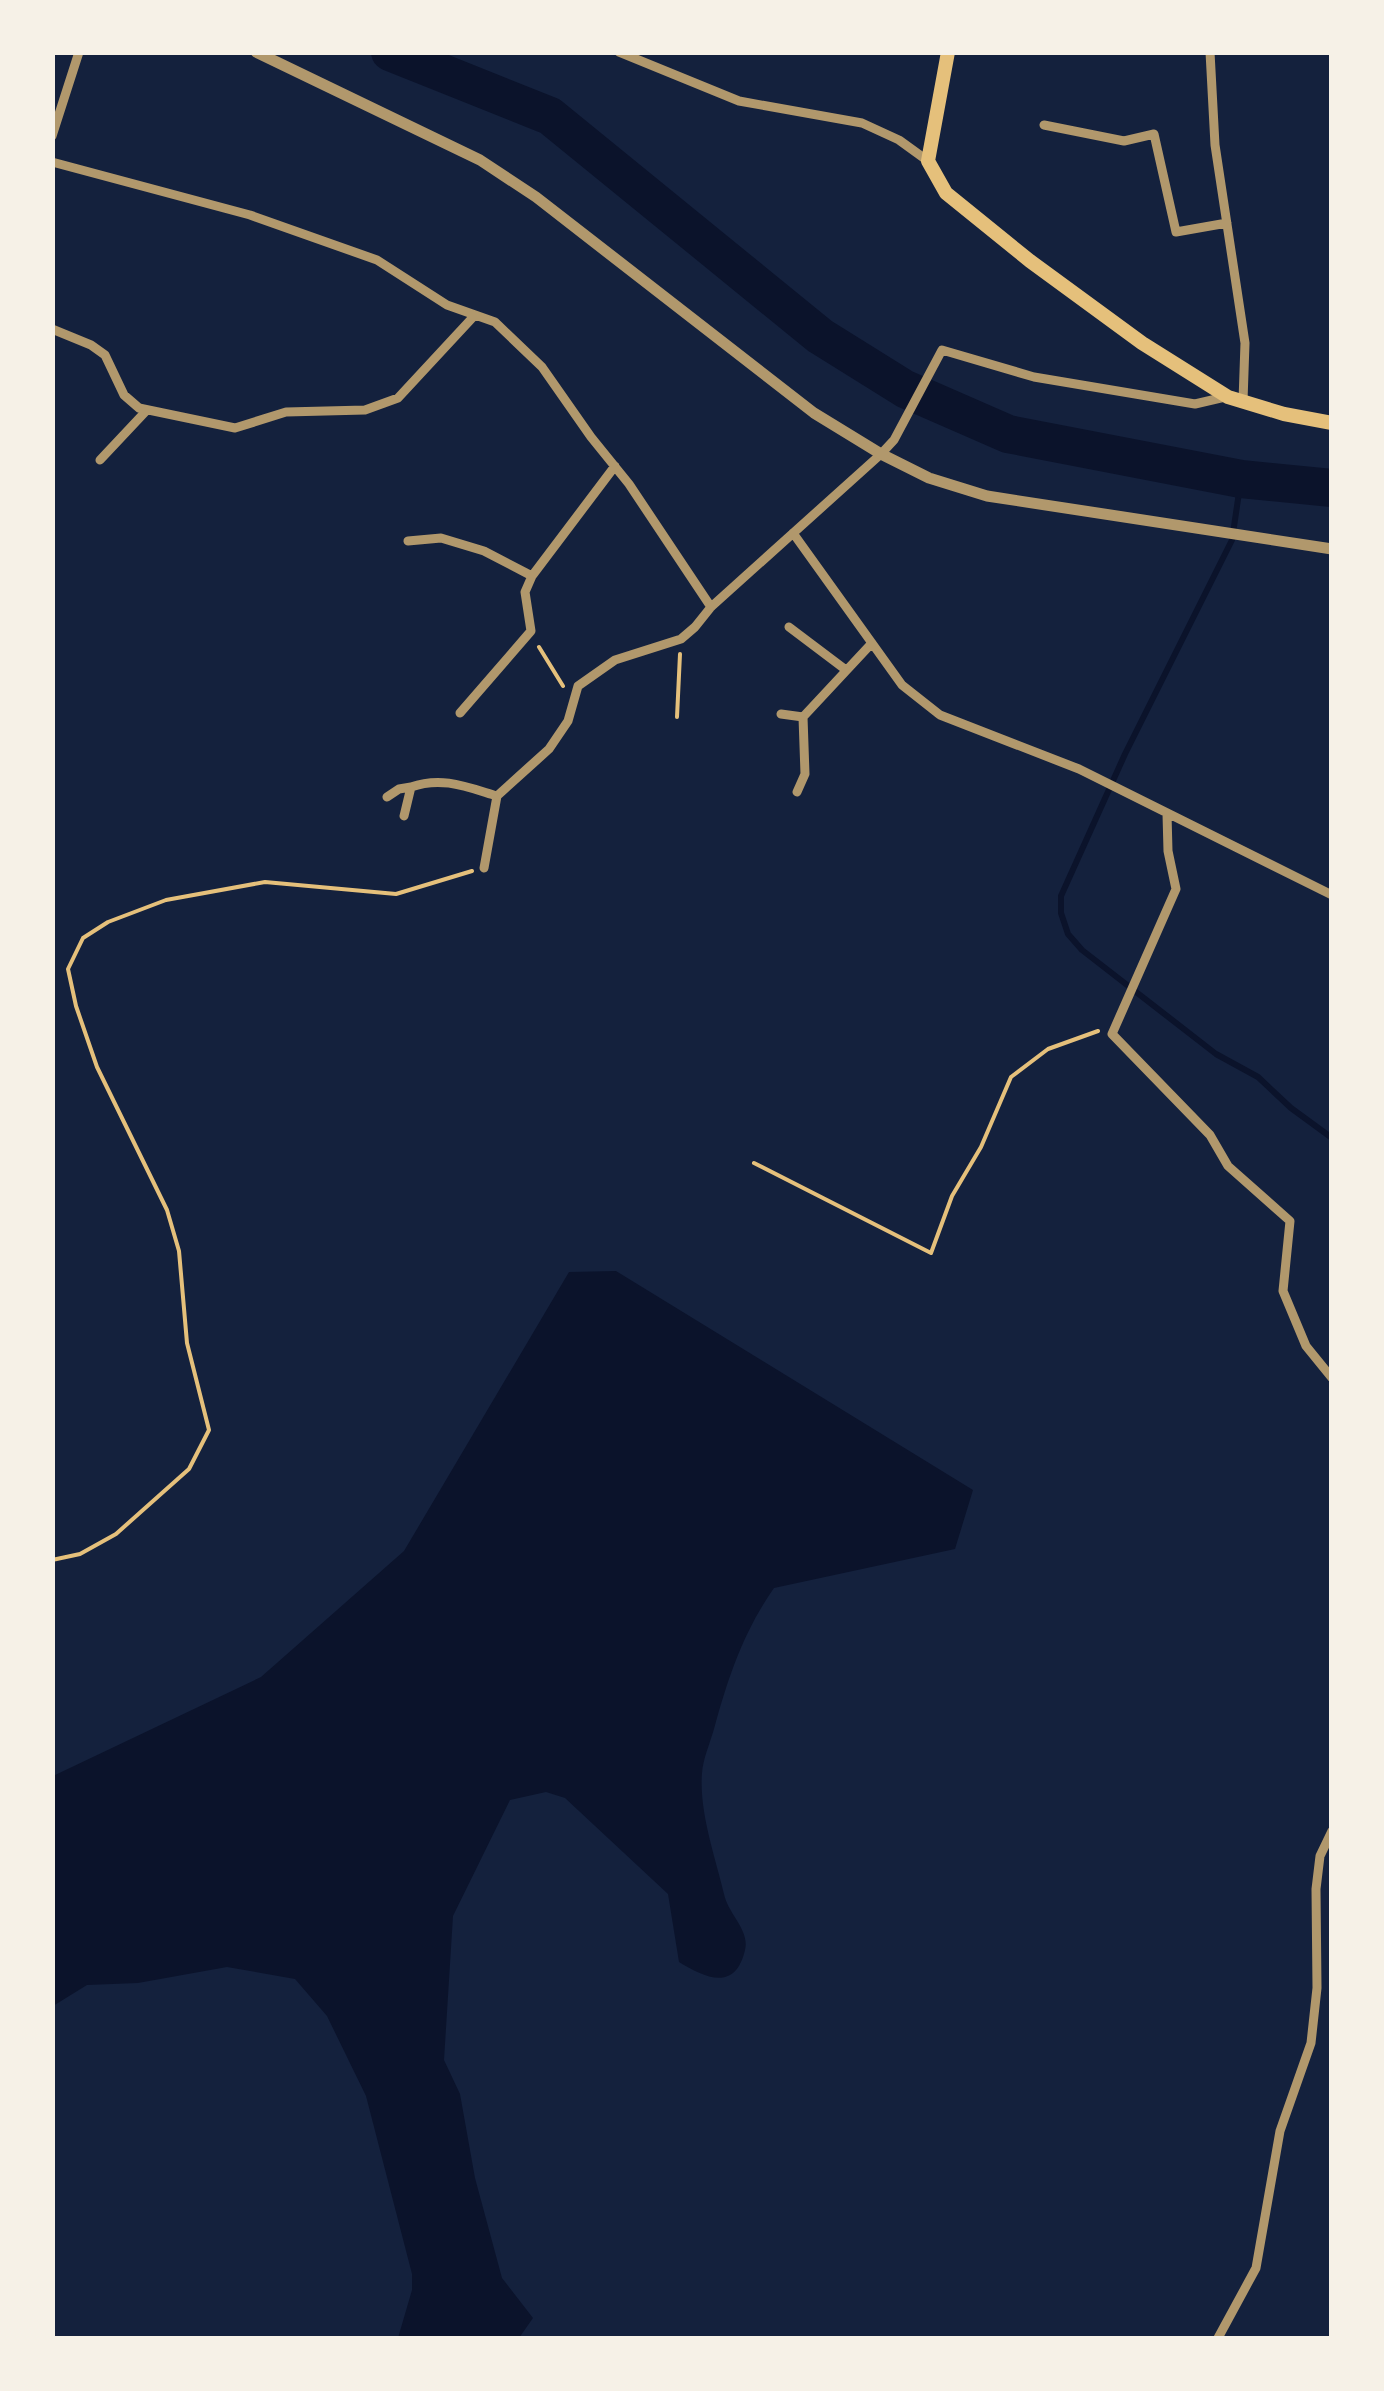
<svg xmlns="http://www.w3.org/2000/svg" width="1384" height="2391" viewBox="0 0 1384 2391" font-family="'Asap Condensed',sans-serif">
  <style>
    .water { fill: #0b132b }
    .lines { fill: none; stroke-linecap: round; stroke-linejoin: round }
    .stream { stroke: #0b132b; stroke-width: 6 }
    .river { stroke: #0b132b; stroke-width: 38 }
    .path { stroke: #e5c07b; stroke-width: 4 }
    .minor { stroke: #b1986c; stroke-width: 9 }
    .tertiary { stroke: #b1986c; stroke-width: 11 }
    .secondary { stroke: #e5c07b; stroke-width: 14 }
  </style>
  <rect width="100%" height="100%" fill="#14213d"/>
  <!-- water -->
  <path class="water" d="M 616,1271 L 973,1490 L 955,1549 L 774,1588 C 743,1632 728,1678 714,1729 C 710,1743 703,1759 702,1773 C 699,1812 715,1856 724,1894 C 728,1914 750,1930 745,1950 C 735,1993 704,1977 679,1962 L 668,1894 L 565,1798 L 546,1792 L 510,1800 L 453,1916 L 444,2060 L 460,2094 L 475,2178 L 502,2278 L 533,2318 L 519,2338 L 398,2338 L 412,2290 L 412,2274 L 366,2096 L 327,2016 L 295,1979 L 227,1967 L 138,1983 L 87,1985 L 53,2006 L 53,1776 L 261,1677 L 404,1551 L 569,1272 Z"/>
  <g class="lines">
    <!-- stream -->
    <path class="stream" d="M 1241,479 L 1232,540 L 1125,754 L 1061,896 L 1061,913 L 1068,934 L 1082,950 L 1216,1054 L 1258,1077 L 1291,1108 L 1332,1138"/>
    <!-- river -->
    <path class="river" d="M 390,52 L 550,116 L 820,336 L 905,389 L 1008,434 L 1241,479 L 1332,488"/>
    <!-- path -->
    <path class="path" d="M 539,647 L 563,686
      M 677,717 L 680,654
      M 754,1163 L 931,1253 L 952,1196 L 981,1147 L 1011,1077 L 1048,1049 L 1098,1031
      M 52,1560 L 80,1554 L 116,1534 L 189,1469 L 209,1430 L 187,1343 L 179,1251 L 167,1210 L 97,1067 L 76,1006 L 68,969 L 83,938 L 108,922 L 166,900 L 265,882 L 396,894 L 472,871"/>
    <!-- minor -->
    <path class="minor" d="M 619,52 L 739,101 L 862,123 L 899,140 L 928,161
      M 1210,52 L 1215,145 L 1245,343 L 1243,401
      M 1044,125 L 1124,141 L 1154,134 L 1176,232 L 1227,223
      M 52,136 L 79,52
      M 52,162 L 250,215 L 377,260 L 447,305 L 495,322 L 542,367 L 591,437 L 629,484 L 711,607
      M 52,329 L 91,345 L 105,355 L 124,395 L 139,408 L 235,428 L 286,412 L 365,410 L 398,398 L 475,315
      M 100,460 L 147,410
      M 793,533 L 902,685 L 940,715 L 1079,769 L 1332,895
      M 408,541 L 441,538 L 484,551 L 532,576 L 615,466
      M 789,627 L 846,670
      M 460,713 L 531,631 L 525,592 L 532,576
      M 781,714 L 803,717 L 872,643
      M 797,792 L 805,774 L 803,717
      M 387,797 L 399,789 L 411,787
      M 1167,814 L 1168,851 L 1176,889 L 1112,1034 L 1210,1135 L 1228,1166 L 1290,1221 L 1283,1291 L 1306,1346 L 1332,1378
      M 404,816 L 411,787 C 442,776 467,787 497,796
      M 484,868 L 497,796 L 549,749 L 568,721 L 578,686 L 615,660 L 681,639 L 695,627 L 711,607 L 881,454 L 894,440 L 942,350 L 1034,377 L 1195,404 L 1225,397
      M 1218,2338 L 1256,2268 L 1280,2131 L 1311,2043 L 1317,1988 L 1316,1889 L 1320,1856 L 1332,1831"/>
    <!-- tertiary -->
    <path class="tertiary" d="M 256,52 L 480,160 L 536,197 L 814,413 L 881,454 L 929,478 L 987,496 L 1332,549"/>
    <!-- secondary -->
    <path class="secondary" d="M 948,52 L 928,161 L 946,193 L 1030,261 L 1142,343 L 1228,397 L 1284,414 L 1332,423"/>
  </g>
  <!-- border -->
  <rect width="1384" height="2391" fill="none" stroke="#f6f1e7" stroke-width="110"/>
</svg>
